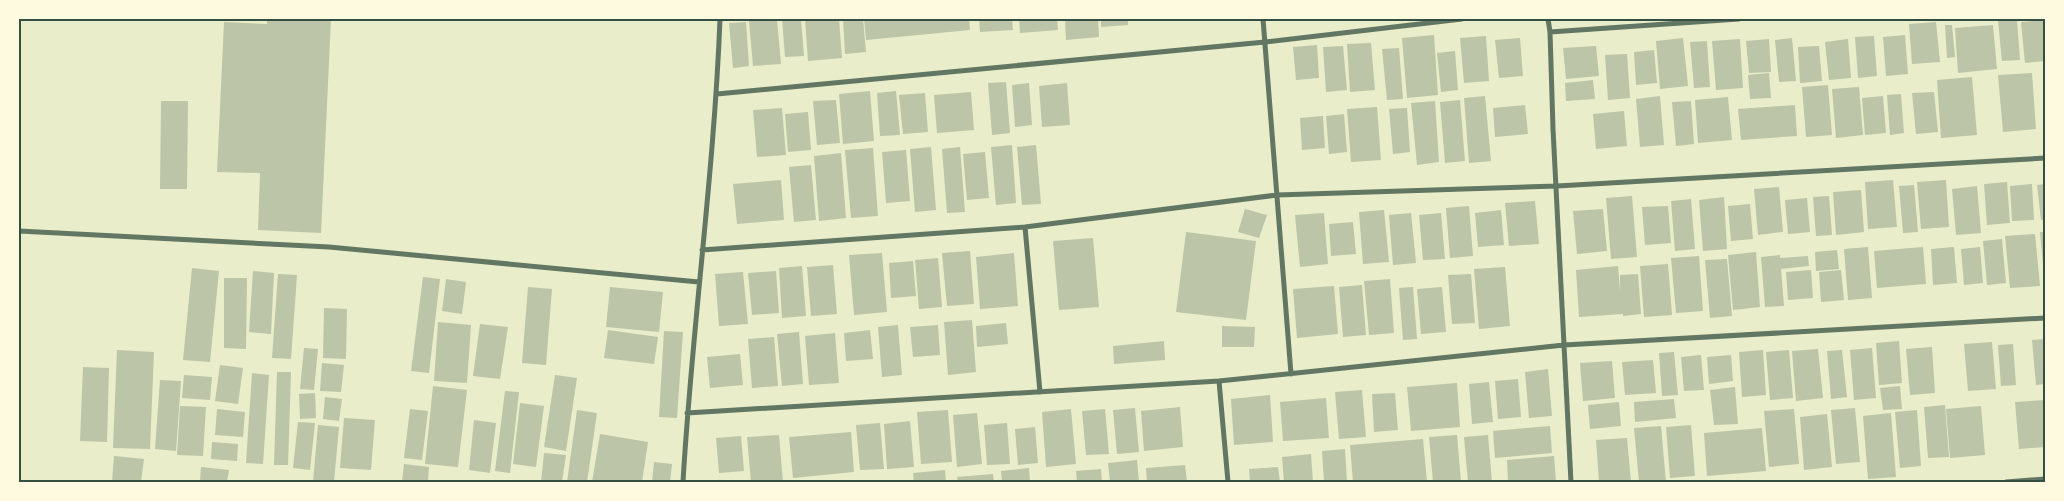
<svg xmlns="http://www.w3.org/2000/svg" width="2064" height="501" viewBox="0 0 2064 501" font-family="'DM Sans',sans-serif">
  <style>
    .building { fill: #bcc5a7 }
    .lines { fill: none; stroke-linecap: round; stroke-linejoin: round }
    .minor { stroke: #617663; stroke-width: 5 }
    .neatline { fill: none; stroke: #344e41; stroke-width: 2 }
  </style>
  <rect width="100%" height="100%" fill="#e9edc9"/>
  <!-- building -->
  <path class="building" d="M 267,19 L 331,19 L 321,233 L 258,230 L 260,173 L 217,172 L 224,22 L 267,24 Z
    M 777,19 L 781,64 L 753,66 L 749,21 Z
    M 782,19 L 801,19 L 804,56 L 785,57 Z
    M 805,19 L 839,19 L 842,58 L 808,61 Z
    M 843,19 L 863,19 L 866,52 L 845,54 Z
    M 864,19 L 969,19 L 970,30 L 866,40 Z
    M 979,19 L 1012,19 L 1013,30 L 980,32 Z
    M 1019,19 L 1057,19 L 1058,30 L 1020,33 Z
    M 1065,19 L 1098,19 L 1099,37 L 1066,40 Z
    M 1101,19 L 1128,19 L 1128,25 L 1101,27 Z
    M 2017,20 L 2020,60 L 2002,61 L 1998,21 Z
    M 2045,20 L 2045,61 L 2025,63 L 2021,22 Z
    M 746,22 L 749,66 L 733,68 L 729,23 Z
    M 1936,22 L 1940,62 L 1912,64 L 1909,24 Z
    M 1945,25 L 1952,25 L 1955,57 L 1947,58 Z
    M 1993,25 L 1997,69 L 1958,73 L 1955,28 Z
    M 1434,35 L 1438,95 L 1407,98 L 1402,38 Z
    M 1905,35 L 1908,74 L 1886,76 L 1883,37 Z
    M 1486,36 L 1489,81 L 1464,83 L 1460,38 Z
    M 1874,36 L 1877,76 L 1858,78 L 1855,37 Z
    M 1520,38 L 1523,76 L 1499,78 L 1495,40 Z
    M 1683,38 L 1688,86 L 1660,89 L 1656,41 Z
    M 1792,38 L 1796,81 L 1779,82 L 1775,40 Z
    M 1740,39 L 1743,88 L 1716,90 L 1712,41 Z
    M 1769,39 L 1771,72 L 1749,73 L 1746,41 Z
    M 1848,39 L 1851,78 L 1829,80 L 1825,42 Z
    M 1707,41 L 1710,87 L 1694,88 L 1690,42 Z
    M 1371,43 L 1375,90 L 1350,92 L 1347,44 Z
    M 1317,45 L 1319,78 L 1296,80 L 1293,47 Z
    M 1343,46 L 1347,90 L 1326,92 L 1323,47 Z
    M 1596,46 L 1599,76 L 1566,79 L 1563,48 Z
    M 1819,46 L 1822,81 L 1800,83 L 1798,47 Z
    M 1399,48 L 1403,99 L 1387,100 L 1382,49 Z
    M 1654,50 L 1657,83 L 1636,85 L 1634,52 Z
    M 1455,51 L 1458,90 L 1441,92 L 1437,53 Z
    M 1627,54 L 1630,98 L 1608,100 L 1605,55 Z
    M 1769,73 L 1771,98 L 1750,99 L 1748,75 Z
    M 2032,73 L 2036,129 L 2003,132 L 1998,75 Z
    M 1972,77 L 1977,135 L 1941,138 L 1937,80 Z
    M 1593,80 L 1595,99 L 1566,101 L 1565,83 Z
    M 1006,82 L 1010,133 L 992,135 L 988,83 Z
    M 1029,83 L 1032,125 L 1015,127 L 1012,85 Z
    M 1067,83 L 1070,125 L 1042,127 L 1039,86 Z
    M 1828,85 L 1832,135 L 1806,137 L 1802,87 Z
    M 1859,87 L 1863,135 L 1836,138 L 1832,89 Z
    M 870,91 L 874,141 L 843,144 L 839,94 Z
    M 896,91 L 900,135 L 880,136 L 877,93 Z
    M 971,92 L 974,130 L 937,133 L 934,95 Z
    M 1934,92 L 1938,132 L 1916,134 L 1912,93 Z
    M 925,93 L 928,132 L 903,134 L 899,95 Z
    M 1901,94 L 1904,133 L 1890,135 L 1887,95 Z
    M 1485,96 L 1491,161 L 1469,163 L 1464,98 Z
    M 1660,96 L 1664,145 L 1640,147 L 1636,99 Z
    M 1883,96 L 1886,133 L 1865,135 L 1862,98 Z
    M 1728,97 L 1732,140 L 1698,143 L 1695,100 Z
    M 836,100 L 840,143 L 817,145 L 813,101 Z
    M 1460,100 L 1465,161 L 1445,163 L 1440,102 Z
    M 161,101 L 188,101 L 187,189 L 160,189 Z
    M 1435,101 L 1439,162 L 1417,165 L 1411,103 Z
    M 1691,101 L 1694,144 L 1676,146 L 1672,102 Z
    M 1525,105 L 1528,134 L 1495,137 L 1493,108 Z
    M 1795,105 L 1797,136 L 1741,140 L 1738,109 Z
    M 1377,107 L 1381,160 L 1351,162 L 1347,109 Z
    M 782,108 L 786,155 L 757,157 L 753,110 Z
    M 1407,108 L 1410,152 L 1393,154 L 1389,109 Z
    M 1624,111 L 1627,146 L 1596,149 L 1593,114 Z
    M 808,112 L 811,150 L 788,152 L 785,114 Z
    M 1344,114 L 1347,152 L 1329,154 L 1326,116 Z
    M 1323,116 L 1325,148 L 1302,150 L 1300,118 Z
    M 1012,145 L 1016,203 L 996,205 L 991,147 Z
    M 1036,145 L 1041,204 L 1022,205 L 1017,147 Z
    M 931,147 L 936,210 L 915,212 L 910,149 Z
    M 960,147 L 965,212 L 947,213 L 942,149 Z
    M 873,148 L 878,216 L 851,218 L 845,150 Z
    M 906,150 L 910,201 L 886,203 L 882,152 Z
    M 985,152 L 989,198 L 967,200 L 963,154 Z
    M 841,153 L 846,218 L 819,221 L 814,156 Z
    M 811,165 L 816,220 L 794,222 L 789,167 Z
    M 781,180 L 784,220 L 737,224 L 733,184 Z
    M 1893,180 L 1897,227 L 1868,229 L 1865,182 Z
    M 1946,180 L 1949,227 L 1921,229 L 1917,182 Z
    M 2007,182 L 2010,223 L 1987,225 L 1984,184 Z
    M 2032,184 L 2034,220 L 2012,221 L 2010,186 Z
    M 2045,184 L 2045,219 L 2041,220 L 2037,185 Z
    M 1914,185 L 1918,232 L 1903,233 L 1899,186 Z
    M 1977,186 L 1981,233 L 1956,235 L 1952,189 Z
    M 1779,187 L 1783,232 L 1758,235 L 1754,189 Z
    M 1861,190 L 1864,232 L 1836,235 L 1833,192 Z
    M 1632,196 L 1637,257 L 1611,259 L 1606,198 Z
    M 1829,196 L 1832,235 L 1816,236 L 1813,197 Z
    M 1724,197 L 1727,249 L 1703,251 L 1699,200 Z
    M 1807,198 L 1810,232 L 1788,234 L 1785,200 Z
    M 1691,199 L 1695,249 L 1675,251 L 1671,201 Z
    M 1535,201 L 1539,244 L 1509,246 L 1505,203 Z
    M 1750,204 L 1753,239 L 1731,241 L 1728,206 Z
    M 1469,206 L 1473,256 L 1450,258 L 1446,208 Z
    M 1668,206 L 1671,243 L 1645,245 L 1642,207 Z
    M 1245,209 L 1267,215 L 1259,238 L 1238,232 Z
    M 1603,209 L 1607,251 L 1577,254 L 1573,211 Z
    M 1384,210 L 1389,262 L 1363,264 L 1359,212 Z
    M 1501,210 L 1504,245 L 1478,247 L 1475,213 Z
    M 1324,213 L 1328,264 L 1300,267 L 1295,215 Z
    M 1411,213 L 1416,263 L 1393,265 L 1389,215 Z
    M 1441,213 L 1445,259 L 1423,260 L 1419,215 Z
    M 1353,222 L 1356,254 L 1331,256 L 1329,224 Z
    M 1186,232 L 1256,241 L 1246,320 L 1176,312 Z
    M 2040,232 L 2045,232 L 2045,276 L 2044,276 Z
    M 2035,234 L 2040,286 L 2010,288 L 2005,236 Z
    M 1093,238 L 1099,307 L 1059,310 L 1053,241 Z
    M 2002,239 L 2006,283 L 1987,285 L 1983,241 Z
    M 1868,247 L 1872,298 L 1848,300 L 1844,249 Z
    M 1923,247 L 1926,284 L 1877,288 L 1874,251 Z
    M 1954,247 L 1957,283 L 1933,285 L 1931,249 Z
    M 1980,247 L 1983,283 L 1964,285 L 1961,249 Z
    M 1837,250 L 1839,269 L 1816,271 L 1815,252 Z
    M 970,251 L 974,304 L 947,306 L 942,253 Z
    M 1756,252 L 1760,307 L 1733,310 L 1728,255 Z
    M 882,253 L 887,312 L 854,315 L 849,255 Z
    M 1014,253 L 1018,306 L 980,309 L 976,257 Z
    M 1780,255 L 1780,258 L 1808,256 L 1809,266 L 1781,269 L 1784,306 L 1765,307 L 1761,257 Z
    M 1699,256 L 1703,311 L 1676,313 L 1671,258 Z
    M 938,258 L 942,307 L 919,309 L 915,260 Z
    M 1727,259 L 1732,316 L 1710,318 L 1705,260 Z
    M 913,261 L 916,296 L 891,298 L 889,263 Z
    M 1668,264 L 1672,315 L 1644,317 L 1640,266 Z
    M 833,265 L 837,314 L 811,316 L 807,267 Z
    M 802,266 L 806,316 L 782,318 L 779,268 Z
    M 1618,266 L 1620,291 L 1620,275 L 1638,274 L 1641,314 L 1623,316 L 1623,314 L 1579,317 L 1576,270 Z
    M 1505,267 L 1510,326 L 1479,329 L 1474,269 Z
    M 192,268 L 219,271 L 210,362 L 183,360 Z
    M 1811,270 L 1813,298 L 1788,300 L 1786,272 Z
    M 1841,270 L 1844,300 L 1821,302 L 1819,272 Z
    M 253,271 L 274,273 L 271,334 L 249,332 Z
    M 776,271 L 779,313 L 752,315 L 748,273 Z
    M 743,272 L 748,324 L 719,326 L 715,274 Z
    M 278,274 L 297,275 L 291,359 L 272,358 Z
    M 1471,274 L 1475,323 L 1452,324 L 1448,275 Z
    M 423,277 L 440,279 L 429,373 L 411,371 Z
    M 224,278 L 247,278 L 246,349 L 224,348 Z
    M 446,279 L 466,282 L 462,314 L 442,311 Z
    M 1390,279 L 1394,333 L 1369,335 L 1364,281 Z
    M 1362,285 L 1366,335 L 1343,337 L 1339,287 Z
    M 1334,286 L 1338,334 L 1297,338 L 1293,289 Z
    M 528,287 L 552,289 L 546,365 L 522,363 Z
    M 610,287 L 663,292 L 659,332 L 606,327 Z
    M 1413,287 L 1417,339 L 1403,340 L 1399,288 Z
    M 1442,287 L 1446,332 L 1421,334 L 1417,289 Z
    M 324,308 L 347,309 L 346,359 L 323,358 Z
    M 972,320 L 976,372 L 948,375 L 944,322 Z
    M 438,322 L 471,325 L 467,383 L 434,381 Z
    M 1006,323 L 1008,344 L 977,347 L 976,326 Z
    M 480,324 L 508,327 L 500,379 L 473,376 Z
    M 898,325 L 902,375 L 882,377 L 878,327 Z
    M 938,325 L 940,355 L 913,357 L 910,327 Z
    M 1222,326 L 1255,327 L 1254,347 L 1222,347 Z
    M 608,330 L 658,337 L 654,364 L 604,358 Z
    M 870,330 L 873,359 L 846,361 L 844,333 Z
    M 664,331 L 683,332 L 677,418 L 659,417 Z
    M 799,332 L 803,384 L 782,386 L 777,334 Z
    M 835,333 L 839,383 L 809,385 L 805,336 Z
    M 774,337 L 778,386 L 752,388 L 748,339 Z
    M 2045,339 L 2045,384 L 2036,385 L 2032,340 Z
    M 1164,341 L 1165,360 L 1114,364 L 1113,346 Z
    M 1899,341 L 1902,383 L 1879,385 L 1876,343 Z
    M 1992,342 L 1996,389 L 1968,391 L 1964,344 Z
    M 2013,344 L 2016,385 L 2001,386 L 1998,345 Z
    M 1932,347 L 1935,393 L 1910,395 L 1906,349 Z
    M 304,348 L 318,349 L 314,390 L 300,389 Z
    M 1872,348 L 1876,398 L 1854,400 L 1850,350 Z
    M 1818,349 L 1823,398 L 1796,401 L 1792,351 Z
    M 117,350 L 154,352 L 150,449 L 113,448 Z
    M 1763,350 L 1766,395 L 1742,397 L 1739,352 Z
    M 1789,350 L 1793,398 L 1770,400 L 1766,352 Z
    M 1842,350 L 1847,397 L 1831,399 L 1827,351 Z
    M 1674,352 L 1678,395 L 1662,396 L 1659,353 Z
    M 740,354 L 743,385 L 710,388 L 707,357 Z
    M 1701,355 L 1704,390 L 1684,391 L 1681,357 Z
    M 1731,355 L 1733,381 L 1709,384 L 1707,357 Z
    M 1653,360 L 1656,393 L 1625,395 L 1622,362 Z
    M 1612,361 L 1615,398 L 1583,401 L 1580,363 Z
    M 322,363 L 344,365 L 341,392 L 320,391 Z
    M 220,365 L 243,368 L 238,404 L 215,401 Z
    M 83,367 L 109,368 L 107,442 L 80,441 Z
    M 1548,369 L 1552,416 L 1529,418 L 1525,372 Z
    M 277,372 L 291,372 L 288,465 L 274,465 Z
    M 252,373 L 269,375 L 263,464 L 246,463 Z
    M 184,375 L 212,377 L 210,400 L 182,398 Z
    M 555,375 L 577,378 L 566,451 L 544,447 Z
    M 1518,379 L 1521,417 L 1498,419 L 1495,381 Z
    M 160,380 L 181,381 L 176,451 L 155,449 Z
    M 1489,382 L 1493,422 L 1472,424 L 1469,384 Z
    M 1457,383 L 1460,427 L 1411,431 L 1407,387 Z
    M 433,386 L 467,390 L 458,467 L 425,464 Z
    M 1900,386 L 1902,409 L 1883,410 L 1880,388 Z
    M 1735,387 L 1738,424 L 1714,425 L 1710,390 Z
    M 1362,390 L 1366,437 L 1339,439 L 1335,392 Z
    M 505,391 L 519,392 L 510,473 L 495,471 Z
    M 315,393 L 316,418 L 300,419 L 299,394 Z
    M 1395,393 L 1398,430 L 1374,432 L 1372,394 Z
    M 1270,395 L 1273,442 L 1234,445 L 1231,399 Z
    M 325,397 L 342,399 L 339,421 L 323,419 Z
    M 1326,398 L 1329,438 L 1283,441 L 1280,402 Z
    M 1674,399 L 1676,418 L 1635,422 L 1634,402 Z
    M 2045,400 L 2045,447 L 2019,449 L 2015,402 Z
    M 1619,402 L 1621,426 L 1590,429 L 1588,405 Z
    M 520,403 L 544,406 L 536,467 L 513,464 Z
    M 1945,405 L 1949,457 L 1928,458 L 1924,407 Z
    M 180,406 L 206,407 L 203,456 L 177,455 Z
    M 1981,406 L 1985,455 L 1950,458 L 1946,409 Z
    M 1180,407 L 1183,447 L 1144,451 L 1141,411 Z
    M 1135,408 L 1139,452 L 1117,454 L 1113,410 Z
    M 1855,408 L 1860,462 L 1836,464 L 1831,410 Z
    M 217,409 L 245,412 L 243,437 L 215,435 Z
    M 410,409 L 428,411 L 422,460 L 404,458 Z
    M 1071,409 L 1076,464 L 1046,467 L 1042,412 Z
    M 1105,409 L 1109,454 L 1086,455 L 1082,411 Z
    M 1794,409 L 1799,464 L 1769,467 L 1764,411 Z
    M 577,410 L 597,413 L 587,482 L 567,482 Z
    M 948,410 L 952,462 L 921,464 L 917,412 Z
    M 1917,410 L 1921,466 L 1900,468 L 1895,412 Z
    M 977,413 L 982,464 L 957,467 L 953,415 Z
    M 1891,413 L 1896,477 L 1868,479 L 1863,416 Z
    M 1827,414 L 1832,467 L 1804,470 L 1800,417 Z
    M 344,418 L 375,420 L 371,470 L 340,468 Z
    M 474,420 L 496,423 L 490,473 L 469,470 Z
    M 910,421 L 914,467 L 887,469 L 884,424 Z
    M 298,422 L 315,423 L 310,470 L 293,468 Z
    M 880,423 L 884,469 L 860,470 L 856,425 Z
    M 1007,423 L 1010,464 L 987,465 L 984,425 Z
    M 318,425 L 339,427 L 334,482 L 313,482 Z
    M 1691,425 L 1695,476 L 1670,478 L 1666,427 Z
    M 1550,426 L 1552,453 L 1495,458 L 1493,431 Z
    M 1661,426 L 1666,482 L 1639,482 L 1634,428 Z
    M 1035,427 L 1038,463 L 1018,465 L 1015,429 Z
    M 1762,428 L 1766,471 L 1707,476 L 1704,433 Z
    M 851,432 L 854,472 L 793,478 L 789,437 Z
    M 600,434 L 648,442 L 642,482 L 592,482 Z
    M 779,435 L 783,482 L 751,482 L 747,437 Z
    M 1457,435 L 1461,482 L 1433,482 L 1429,437 Z
    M 1488,435 L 1492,482 L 1468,482 L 1464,437 Z
    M 741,436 L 744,471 L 719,473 L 716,438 Z
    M 1627,438 L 1631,482 L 1599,482 L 1596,440 Z
    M 1423,439 L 1427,482 L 1353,482 L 1350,445 Z
    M 212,442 L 238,444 L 237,461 L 211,459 Z
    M 1345,449 L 1347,482 L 1324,482 L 1322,451 Z
    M 544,453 L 566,455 L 562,482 L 541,482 Z
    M 1311,454 L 1313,482 L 1284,482 L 1282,457 Z
    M 114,456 L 144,459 L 141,482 L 112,482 Z
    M 1554,456 L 1556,482 L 1508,482 L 1507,460 Z
    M 1137,460 L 1139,482 L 1110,482 L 1108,463 Z
    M 654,462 L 672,464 L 670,482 L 652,482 Z
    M 404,464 L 429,467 L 428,482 L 402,482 Z
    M 1185,465 L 1187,482 L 1147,482 L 1146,468 Z
    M 201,467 L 229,470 L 227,482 L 200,482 Z
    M 1278,467 L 1280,482 L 1250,482 L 1249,469 Z
    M 1029,468 L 1030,482 L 1002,482 L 1001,471 Z
    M 1101,469 L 1102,482 L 1077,482 L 1076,471 Z
    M 945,470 L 946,482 L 914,482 L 913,473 Z
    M 993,474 L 994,482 L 958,482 L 957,477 Z"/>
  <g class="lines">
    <!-- minor -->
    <path class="minor" d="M 1263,19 L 1291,374
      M 1548,19 L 1550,32 L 1553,129 L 1571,482
      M 1550,32 L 1739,19
      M 717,94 L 1265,42 L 1462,19
      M 1025,227 L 1040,392
      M 19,231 L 329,247 L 699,282
      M 702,250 L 1025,227 L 1277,195 L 1557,186 L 2045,158
      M 1219,381 L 1228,482
      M 687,413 L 1219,381 L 1564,345 L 2045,318
      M 683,482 C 692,327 714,174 720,19
      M 2006,482 L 2045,479"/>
  </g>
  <!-- border -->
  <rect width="2064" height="501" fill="none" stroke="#fefae0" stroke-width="40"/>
  <rect x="20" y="20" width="2024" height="461" class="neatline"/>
</svg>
